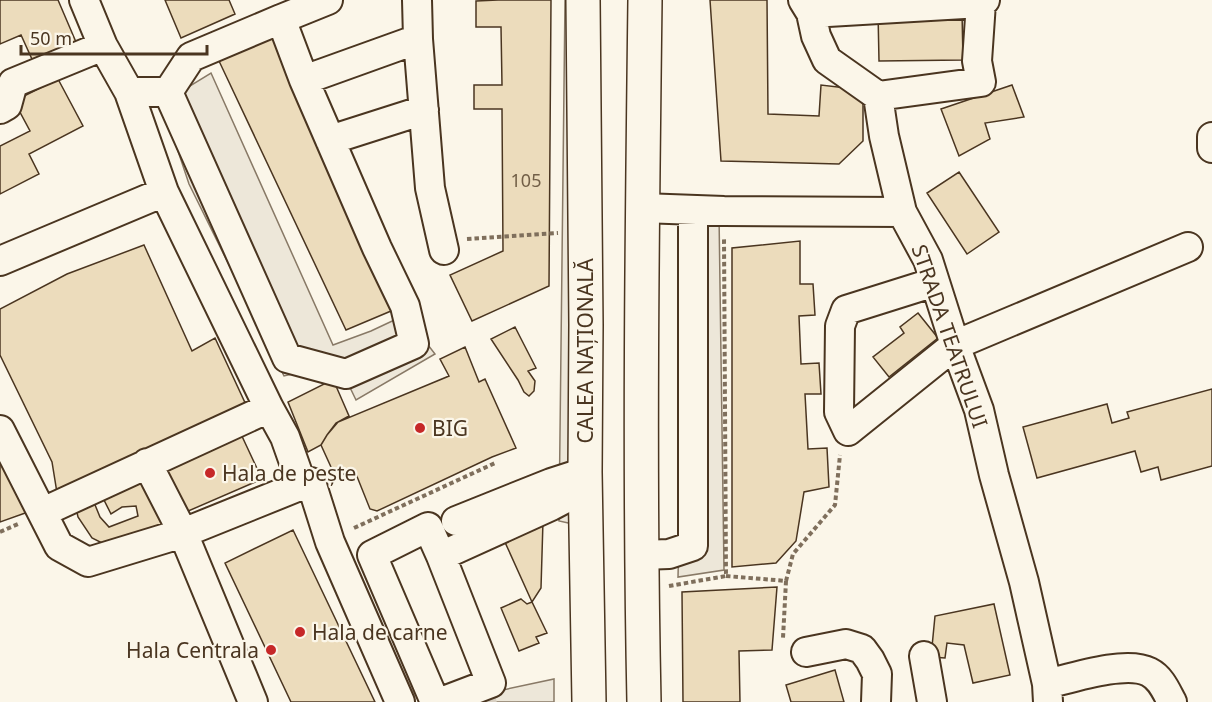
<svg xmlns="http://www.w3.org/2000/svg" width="1212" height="702" viewBox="0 0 1212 702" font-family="'Noto Sans',sans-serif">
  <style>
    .parking { fill: #ede7d9; stroke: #887966; stroke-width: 1.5 }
    .building { fill: #ecdcbc; stroke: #4a3520; stroke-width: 1.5 }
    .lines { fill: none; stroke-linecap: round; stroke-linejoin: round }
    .minor-tunnel { stroke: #d8cfc1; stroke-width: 28; stroke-dasharray: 28 14; stroke-linecap: butt }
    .minor-casing { stroke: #4a3520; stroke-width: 32 }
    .major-casing { stroke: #4a3520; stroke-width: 36 }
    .path { stroke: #7f6f5c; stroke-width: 4; stroke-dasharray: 4.5 3; stroke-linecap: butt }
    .minor { stroke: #fbf6e9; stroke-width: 28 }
    .major { stroke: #fbf6e9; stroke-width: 33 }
    .poi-dot { fill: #c62828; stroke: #fbf6e9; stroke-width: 2 }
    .labels { text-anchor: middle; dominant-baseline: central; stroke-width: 4.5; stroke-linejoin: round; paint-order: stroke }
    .number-label { font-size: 18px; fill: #725f47 }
    .street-label { font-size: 21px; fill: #4a3520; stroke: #fbf6e9 }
    .poi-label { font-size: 21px; fill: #4a3520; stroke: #fbf6e9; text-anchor: start }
  </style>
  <rect width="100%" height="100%" fill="#fbf6e9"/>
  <!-- parking -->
  <path class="parking" d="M 565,0 L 578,0 L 573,524 L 559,521 Z
    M 211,73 L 333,345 L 371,331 L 405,315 L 435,354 L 356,400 L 343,373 L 314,369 L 284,376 L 189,184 L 162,103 Z
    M 719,214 L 724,570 L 678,577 L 687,224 Z
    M 554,679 L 554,702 L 478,702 L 498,691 Z"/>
  <!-- building -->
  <path class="building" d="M 0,0 L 58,0 L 79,49 L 36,68 L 21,35 L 0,44 Z
    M 165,0 L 229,0 L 235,14 L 181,38 Z
    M 498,0 L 551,0 L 549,286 L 472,321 L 450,275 L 503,251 L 502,109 L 474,109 L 474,85 L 502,85 L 501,27 L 476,27 L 476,1 Z
    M 710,0 L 767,0 L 768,114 L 819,116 L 821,85 L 863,90 L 863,141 L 839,164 L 721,161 Z
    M 962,12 L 963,60 L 879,61 L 878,13 Z
    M 274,37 L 391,311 L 346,330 L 219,61 Z
    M 58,79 L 83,126 L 29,154 L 39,174 L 0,194 L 0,146 L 30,131 L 14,101 Z
    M 1012,85 L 1024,117 L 985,123 L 990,139 L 959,156 L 941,109 Z
    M 959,172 L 999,232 L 967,254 L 927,193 Z
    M 800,241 L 800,284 L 813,284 L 815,315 L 799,316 L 801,364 L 819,363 L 821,394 L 805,394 L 808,449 L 827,448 L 829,487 L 804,492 L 796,541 L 776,563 L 732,567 L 732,248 Z
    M 144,245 L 192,351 L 215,338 L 247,407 L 58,499 L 52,462 L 0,355 L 0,309 L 67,274 Z
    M 918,313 L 938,338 L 889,377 L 873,357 L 904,333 L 900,327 Z
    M 515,327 L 536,368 L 528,371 L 535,381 L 534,391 L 529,396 L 524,392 L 518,380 L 491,339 Z
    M 465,347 L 479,382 L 485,379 L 516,448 L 492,457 L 377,511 L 370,509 L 354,469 L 336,478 L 321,445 L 327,435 L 338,422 L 449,376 L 440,359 Z
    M 326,383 L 336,386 L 349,416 L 336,423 L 327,435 L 321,445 L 308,452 L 288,402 Z
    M 1212,389 L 1212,466 L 1161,480 L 1158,467 L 1141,472 L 1135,451 L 1037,478 L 1023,427 L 1107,404 L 1112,423 L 1129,418 L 1127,412 Z
    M 240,432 L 262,479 L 179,515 L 158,468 Z
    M 0,451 L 28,512 L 0,522 Z
    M 141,474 L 169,529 L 104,544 L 92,538 L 78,517 L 76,508 L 93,500 L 100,517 L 109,527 L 138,516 L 136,506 L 122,507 L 111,514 L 101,494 Z
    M 543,521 L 541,588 L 532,602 L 504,540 Z
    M 293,530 L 375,702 L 291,702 L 225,563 Z
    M 777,587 L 772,650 L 739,651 L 740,702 L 683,702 L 682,592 Z
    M 521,599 L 527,604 L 532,602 L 547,633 L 536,637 L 539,643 L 519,651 L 501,608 Z
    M 994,604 L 1010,675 L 973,683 L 964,645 L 947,643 L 945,658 L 931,657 L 935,616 Z
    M 835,670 L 844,702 L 791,702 L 786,685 Z"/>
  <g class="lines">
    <!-- minor-tunnel -->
    <path class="minor-tunnel" d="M 484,660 L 497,699 L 484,702"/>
    <!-- minor casing -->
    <g class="minor-casing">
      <path id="minor" d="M 84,0 L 103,46 L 129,92 L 164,192 L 269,408 L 285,437 L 302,485 L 311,482 L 330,542 L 400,702
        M 417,0 L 418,39 L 430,188 L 444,250
        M 803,0 L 811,13 L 816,36 L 827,60 L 878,96 L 884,136 L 902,212 L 928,260 L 955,345 L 979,410 L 994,475 L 1024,582 L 1047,684 L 1048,702
        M 811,13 L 981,3 L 985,0
        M 304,80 L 418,39
        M 13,83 L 103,46
        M 129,92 L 168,92 L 287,358 L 346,374 L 414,344 L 405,306 L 377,248 L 304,80 L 281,19 L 328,0
        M 168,92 L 191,57 L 281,19
        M 878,96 L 981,82 L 977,61 L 981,3
        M 0,109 L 7,105 L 13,83
        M 1212,137 L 1212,148
        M 330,140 L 424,110
        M 642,208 L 724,211 L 902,212
        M 0,261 L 164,192
        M 935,282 L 846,310 L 840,326 L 839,412 L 848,431 L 955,345 L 1188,247
        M 0,430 L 59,546 L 88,562 L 183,533 L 302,485
        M 147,463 L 183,533 L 253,702
        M 43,512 L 269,408
        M 456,521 L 551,483 L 585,472
        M 642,555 L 669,554 L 693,546 L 693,210
        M 441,556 L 551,506 L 585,488
        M 806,652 L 846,644 L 862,649 L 870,660 L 877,674 L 876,702
        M 924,656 L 932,702
        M 1047,684 C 1072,678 1126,660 1149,672 C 1161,678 1166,691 1172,702
        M 435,702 L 372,555 L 428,527 L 441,556 L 491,683 L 441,702"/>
    </g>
    <!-- major casing -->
    <g class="major-casing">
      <path id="major" d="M 583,0 L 586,325 L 585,472 L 589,702
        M 644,702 C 639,468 642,234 645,0"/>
    </g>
    <!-- path -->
    <path class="path" d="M 467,239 L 558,233
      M 354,528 L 495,463
      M 0,532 L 18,524
      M 726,576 L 786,581 L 783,638
      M 786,581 L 793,554 L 835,505 L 840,455
      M 669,586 L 726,576 L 724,237"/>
    <!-- minor -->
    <use href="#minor" class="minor"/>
    <!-- major -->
    <use href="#major" class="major"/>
  </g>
  <!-- markers -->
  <g class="poi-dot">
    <circle cx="420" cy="428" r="6"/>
    <circle cx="210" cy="473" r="6"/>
    <circle cx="300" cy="632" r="6"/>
    <circle cx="271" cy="650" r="6"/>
  </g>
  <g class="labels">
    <!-- number labels -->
    <g class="number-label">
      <text x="526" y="180">105</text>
    </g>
    <!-- street labels -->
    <g class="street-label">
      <text transform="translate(950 336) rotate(71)">STRADA TEATRULUI</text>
      <text transform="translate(585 351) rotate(-90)">CALEA NAȚIONALĂ</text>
    </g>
    <!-- poi labels -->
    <g class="poi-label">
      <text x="432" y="428">BIG</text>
      <text x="222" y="473">Hala de pește</text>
      <text x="312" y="632">Hala de carne</text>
      <text x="259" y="650" text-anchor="end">Hala Centrala</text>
    </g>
  </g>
  <!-- scale -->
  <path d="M21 45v9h186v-9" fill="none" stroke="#4a3520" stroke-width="3"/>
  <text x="30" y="45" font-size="18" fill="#4a3520" stroke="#fbf6e9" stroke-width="4.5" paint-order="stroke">50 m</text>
</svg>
